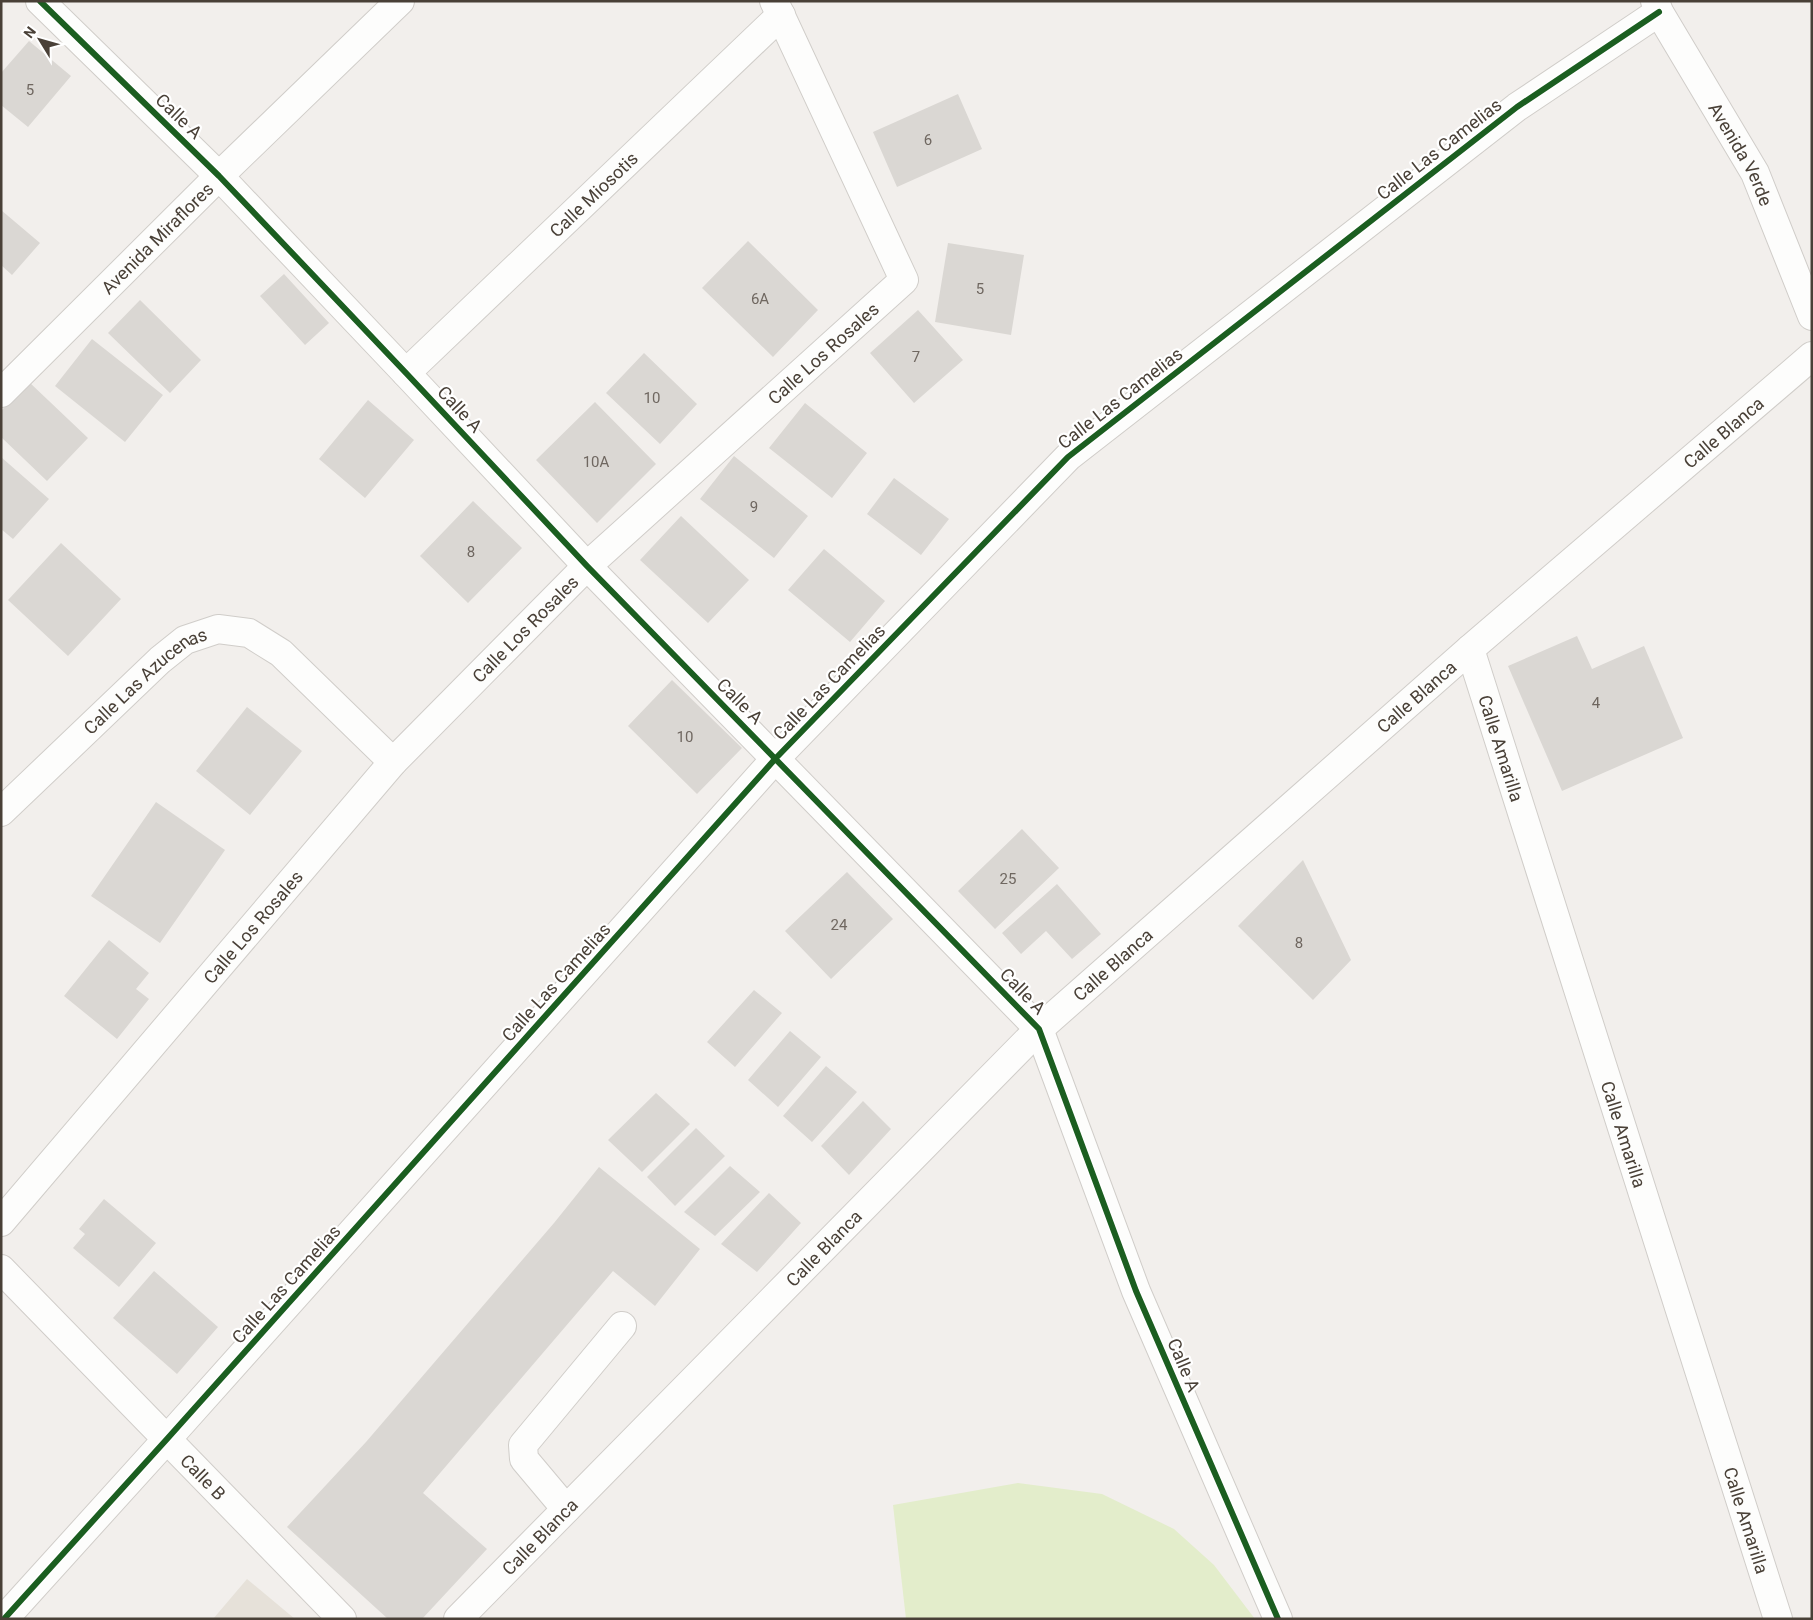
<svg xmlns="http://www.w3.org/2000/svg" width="1813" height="1620" viewBox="0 0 1813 1620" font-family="Roboto,sans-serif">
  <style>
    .residential { fill: #e6e1d9 }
    .green { fill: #e3edcb }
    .building { fill: #dad7d3 }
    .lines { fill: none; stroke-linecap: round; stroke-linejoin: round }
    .street-casing { stroke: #d0cdc9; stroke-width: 30 }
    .street { stroke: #fdfdfc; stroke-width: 28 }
    .cycleway-casing { stroke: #fff; stroke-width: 9 }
    .cycleway { stroke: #1b5e20; stroke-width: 6 }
    .labels { text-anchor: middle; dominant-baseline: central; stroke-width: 4.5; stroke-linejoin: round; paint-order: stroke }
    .number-label { font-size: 15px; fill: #6f6760 }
    .street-label { font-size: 18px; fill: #494037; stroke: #fff }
  </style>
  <rect width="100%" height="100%" fill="#f2efec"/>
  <!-- residential -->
  <path class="residential" d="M 247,1579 L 295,1619 L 213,1619 Z"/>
  <!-- green -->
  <path class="green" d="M 1018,1483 L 1102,1494 L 1174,1529 L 1214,1565 L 1255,1619 L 906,1619 L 893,1505 Z"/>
  <!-- building -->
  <path class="building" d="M 29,41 L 71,76 L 28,127 L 1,105 L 1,73 Z
    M 958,94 L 982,149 L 897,187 L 873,132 Z
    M 1,210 L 40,243 L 12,275 L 1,265 Z
    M 748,241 L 818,310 L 773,357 L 702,288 Z
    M 948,243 L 1024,255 L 1011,335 L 935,322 Z
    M 284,274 L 329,323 L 305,345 L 260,296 Z
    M 140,300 L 201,360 L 170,393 L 108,333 Z
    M 918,310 L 963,360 L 914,403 L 870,353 Z
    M 92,339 L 163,395 L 125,442 L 55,386 Z
    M 644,353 L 697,404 L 660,444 L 606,393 Z
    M 29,382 L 88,438 L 47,481 L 1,437 L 1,411 Z
    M 368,400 L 414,440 L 365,498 L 319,459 Z
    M 595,402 L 656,464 L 597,523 L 536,460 Z
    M 805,403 L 867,453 L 832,498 L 769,448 Z
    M 734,456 L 808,516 L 774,558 L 700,499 Z
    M 1,457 L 49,499 L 13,539 L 1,529 Z
    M 894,478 L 949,519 L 921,555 L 867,514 Z
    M 473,501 L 522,548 L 468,603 L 420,556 Z
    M 681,516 L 749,580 L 708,623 L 640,560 Z
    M 61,543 L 121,599 L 68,656 L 8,600 Z
    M 824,549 L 885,601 L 850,642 L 788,590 Z
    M 1577,636 L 1592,669 L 1644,646 L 1683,738 L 1562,791 L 1508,666 Z
    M 672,680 L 742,748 L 697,794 L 628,726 Z
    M 247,707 L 302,751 L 250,815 L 196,771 Z
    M 156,802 L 225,850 L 160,943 L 91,896 Z
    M 1022,829 L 1059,868 L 995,929 L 958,891 Z
    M 1303,860 L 1351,960 L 1313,1000 L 1238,926 Z
    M 847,872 L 893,919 L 831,979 L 785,931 Z
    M 1057,884 L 1101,934 L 1072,959 L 1046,931 L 1021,954 L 1002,933 Z
    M 109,940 L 149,973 L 136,989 L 149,999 L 117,1039 L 64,996 Z
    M 754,990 L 782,1013 L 735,1067 L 707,1042 Z
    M 790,1031 L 821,1057 L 778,1107 L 748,1080 Z
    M 826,1066 L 857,1092 L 812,1142 L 783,1116 Z
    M 656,1093 L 690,1124 L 642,1172 L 608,1140 Z
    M 863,1101 L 891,1129 L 849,1175 L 821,1146 Z
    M 696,1128 L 725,1156 L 675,1206 L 647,1177 Z
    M 730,1166 L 760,1192 L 715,1236 L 684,1212 Z
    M 599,1167 L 700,1249 L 655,1306 L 613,1271 L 423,1493 L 487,1549 L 422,1619 L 388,1619 L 287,1527 L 366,1442 L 554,1223 Z
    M 769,1193 L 801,1223 L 757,1272 L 721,1244 Z
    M 104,1199 L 156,1243 L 119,1287 L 73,1248 L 85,1234 L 79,1229 Z
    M 154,1271 L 218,1327 L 177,1374 L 113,1318 Z"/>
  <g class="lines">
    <!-- street casing -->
    <g class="street-casing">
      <g id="street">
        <path d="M 40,1 L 219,176 L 406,373 L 587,566 L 1039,1029 L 1136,1291 L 1278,1619"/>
        <path id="s1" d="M 1655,1 L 1659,12 L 1755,173 L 1812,316"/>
        <path id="s2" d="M 406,373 L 781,15"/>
        <path id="s3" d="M 1,393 L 219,176 L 400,1"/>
        <path id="s4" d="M 1470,649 L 1778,1619"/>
        <path id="s5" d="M 1,812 L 160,660 L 185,640 L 218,629 L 249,633 L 281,653 L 393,762"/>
        <path id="s6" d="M 1,1222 L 393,762 L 587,566 L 904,280 L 774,1"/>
        <path id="s7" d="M 1,1269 L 342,1619"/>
        <path d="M 566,1509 L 524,1459 L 523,1445 L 622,1326"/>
        <path d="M 4,1619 L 167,1439 L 776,758 L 1068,457 L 1517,107 L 1659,12"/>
        <path id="s8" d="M 458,1619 L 1039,1029 L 1470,649 L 1812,356"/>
      </g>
    </g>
    <!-- street -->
    <use href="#street" class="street"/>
    <!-- cycleway casing -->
    <g class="cycleway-casing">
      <path id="cycleway" d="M 40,1 L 219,176 L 406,373 L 587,566 L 1039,1029 L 1136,1291 L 1278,1619
        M 4,1619 L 167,1439 L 776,758 L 1068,457 L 1517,107 L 1659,12"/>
    </g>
    <!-- cycleway -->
    <use href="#cycleway" class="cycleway"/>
  </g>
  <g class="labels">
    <!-- number labels -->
    <g class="number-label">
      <text x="30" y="90">5</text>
      <text x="928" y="140">6</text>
      <text x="980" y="289">5</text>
      <text x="760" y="299">6A</text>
      <text x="916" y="357">7</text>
      <text x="652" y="398">10</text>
      <text x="596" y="462">10A</text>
      <text x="754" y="507">9</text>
      <text x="471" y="552">8</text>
      <text x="1596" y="703">4</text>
      <text x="685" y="737">10</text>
      <text x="1008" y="879">25</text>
      <text x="839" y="925">24</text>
      <text x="1299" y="943">8</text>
    </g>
    <!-- street labels -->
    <g class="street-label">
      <text transform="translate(179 116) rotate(44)">Calle A</text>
      <text transform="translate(1439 149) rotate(-38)">Calle Las Camelias</text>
      <text stroke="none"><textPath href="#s1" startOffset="176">Avenida Verde</textPath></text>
      <text stroke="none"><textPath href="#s2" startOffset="259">Calle Miosotis</textPath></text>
      <text stroke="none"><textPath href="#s3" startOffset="220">Avenida Miraflores</textPath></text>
      <text stroke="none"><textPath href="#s6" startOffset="1198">Calle Los Rosales</textPath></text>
      <text transform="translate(1120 398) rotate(-38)">Calle Las Camelias</text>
      <text transform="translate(460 409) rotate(47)">Calle A</text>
      <text stroke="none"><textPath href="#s8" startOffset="1736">Calle Blanca</textPath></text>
      <text stroke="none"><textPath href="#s6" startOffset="792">Calle Los Rosales</textPath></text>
      <text transform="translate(829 682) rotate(-46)">Calle Las Camelias</text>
      <text stroke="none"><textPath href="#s5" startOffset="196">Calle Las Azucenas</textPath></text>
      <text stroke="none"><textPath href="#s8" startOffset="1331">Calle Blanca</textPath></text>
      <text transform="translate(740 701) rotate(45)">Calle A</text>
      <text stroke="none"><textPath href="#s4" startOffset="104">Calle Amarilla</textPath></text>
      <text stroke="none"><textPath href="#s6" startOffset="388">Calle Los Rosales</textPath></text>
      <text stroke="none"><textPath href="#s8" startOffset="926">Calle Blanca</textPath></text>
      <text transform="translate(556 982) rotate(-48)">Calle Las Camelias</text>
      <text transform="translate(1023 991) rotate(46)">Calle A</text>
      <text stroke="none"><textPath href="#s4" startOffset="509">Calle Amarilla</textPath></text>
      <text stroke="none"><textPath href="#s8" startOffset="521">Calle Blanca</textPath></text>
      <text transform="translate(286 1284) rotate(-48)">Calle Las Camelias</text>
      <text transform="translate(1184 1365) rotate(67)">Calle A</text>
      <text stroke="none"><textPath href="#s7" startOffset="290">Calle B</textPath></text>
      <text stroke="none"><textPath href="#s4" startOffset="914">Calle Amarilla</textPath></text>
      <text stroke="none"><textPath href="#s8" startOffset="116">Calle Blanca</textPath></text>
    </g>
  </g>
  <!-- border -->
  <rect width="1813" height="1620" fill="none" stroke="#494037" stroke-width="5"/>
  <!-- north arrow -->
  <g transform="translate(40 40) rotate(307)" stroke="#ffffff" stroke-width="4" paint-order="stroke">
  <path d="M0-4L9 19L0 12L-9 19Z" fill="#494037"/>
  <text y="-8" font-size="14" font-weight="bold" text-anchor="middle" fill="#494037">N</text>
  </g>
</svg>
